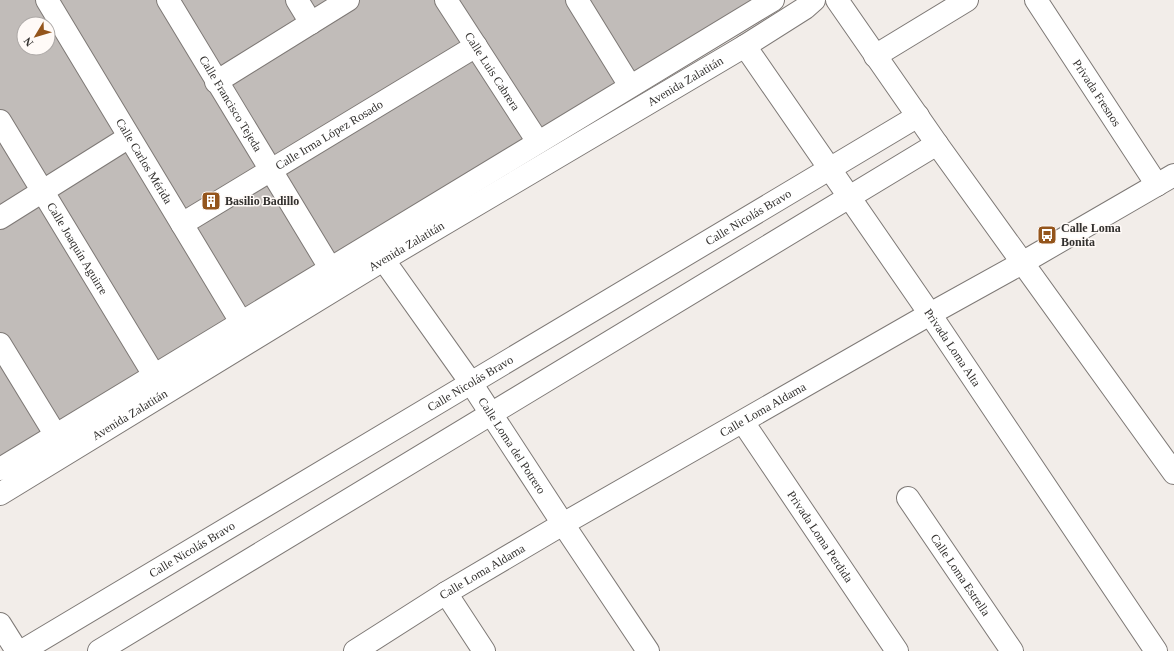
<svg xmlns="http://www.w3.org/2000/svg" width="1174" height="651" viewBox="0 0 1174 651" font-family="Georgia,serif">
  <style>
    .building { fill: #c1bcb9; fill-rule: evenodd }
    .lines { fill: none; stroke-linecap: round; stroke-linejoin: round }
    .street-casing { stroke: #7e7976; stroke-width: 24 }
    .secondary-casing { stroke: #7e7976; stroke-width: 24 }
    .street { stroke: #fff; stroke-width: 22 }
    .secondary { stroke: #fff; stroke-width: 22 }
    .labels { text-anchor: middle; dominant-baseline: central; stroke-width: 3; stroke-linejoin: round; paint-order: stroke }
    .street-label { font-size: 12px; fill: #32302e; stroke: #fffaf7 }
    .poi-label { font-size: 12px; font-weight: bold; fill: #32302e; stroke: #fffaf7; text-anchor: start }
  </style>
  <rect width="100%" height="100%" fill="#f2ede9"/>
  <!-- building -->
  <path class="building" d="M 0,0 L 751,0 L 234,315 L 47,427 L 0,457 ZM 24,24 L 48,24 L 48,48 L 24,48 Z"/>
  <g class="lines">
    <!-- street casing -->
    <g class="street-casing">
      <g id="street">
        <path id="s1" d="M 47,0 L 241,322"/>
        <path id="s2" d="M 168,0 L 330,268"/>
        <path d="M 297,0 L 311,23"/>
        <path id="s3" d="M 446,0 L 538,142"/>
        <path d="M 577,0 L 630,86"/>
        <path id="s4" d="M 1036,0 L 1157,185"/>
        <path id="s5" d="M 745,46 L 930,314 L 1156,651"/>
        <path d="M 875,56 L 967,0"/>
        <path d="M 216,82 L 348,0"/>
        <path id="s6" d="M 0,121 L 154,375"/>
        <path d="M 0,218 L 129,137"/>
        <path id="s7" d="M 182,224 L 476,46"/>
        <path id="s8" d="M 373,245 L 471,383 L 563,524 L 648,651"/>
        <path d="M 0,344 L 66,452"/>
        <path id="s9" d="M 743,422 L 897,651"/>
        <path id="s10" d="M 908,498 L 1012,651"/>
        <path d="M 446,593 L 484,651"/>
        <path d="M 0,624 L 17,651"/>
        <path id="s11" d="M 22,651 L 918,116"/>
        <path d="M 99,651 L 937,144"/>
        <path id="s12" d="M 355,651 L 446,593 L 563,524 L 930,314 L 1022,263"/>
      </g>
    </g>
    <!-- secondary casing -->
    <g class="secondary-casing">
      <g id="secondary">
        <path d="M 837,0 L 937,144 L 1174,473"/>
        <path d="M 1022,263 L 1174,175"/>
        <path d="M 0,469 L 773,0"/>
        <path id="s13" d="M 0,494 L 383,260 L 745,46 L 805,8 L 814,0"/>
      </g>
    </g>
    <!-- street -->
    <use href="#street" class="street"/>
    <!-- secondary -->
    <use href="#secondary" class="secondary"/>
  </g>
  <!-- icons -->
  <defs>
    <g id="building-square" transform="scale(1)"><rect x="-9" y="-9" width="18" height="18" rx="4" fill="#94551c" stroke="#fffaf7"/><path d="M-4-6H4V6H1V3H-1V6H-4ZM-2.5-4.3h1.7v1.8h-1.7ZM.8-4.3h1.7v1.8H.8ZM-2.5-1h1.7V.8h-1.7ZM.8-1h1.7V.8H.8Z" fill="#fff"/></g>
    <g id="bus-square" transform="scale(1)"><rect x="-9" y="-9" width="18" height="18" rx="4" fill="#94551c" stroke="#fffaf7"/><path d="M-5-6H5V4H4V6H2V4H-2V6H-4V4H-5ZM-3.5-4V0h7V-4ZM-3.5 1.2v1.5H-2V1.2ZM2 1.2v1.5H3.5V1.2Z" fill="#fff"/></g>
  </defs>
  <g fill-rule="evenodd">
    <use href="#building-square" x="211" y="201"/>
    <use href="#bus-square" x="1047" y="235"/>
  </g>
  <g class="labels">
    <!-- street labels -->
    <g class="street-label">
      <text stroke="none"><textPath href="#s3" startOffset="85">Calle Luis Cabrera</textPath></text>
      <text stroke="none"><textPath href="#s13" startOffset="800">Avenida Zalatitán</textPath></text>
      <text stroke="none"><textPath href="#s4" startOffset="111">Privada Fresnos</textPath></text>
      <text stroke="none"><textPath href="#s2" startOffset="121">Calle Francisco Tejeda</textPath></text>
      <text stroke="none"><textPath href="#s7" startOffset="172">Calle Irma López Rosado</textPath></text>
      <text stroke="none"><textPath href="#s1" startOffset="188">Calle Carlos Mérida</textPath></text>
      <text stroke="none"><textPath href="#s11" startOffset="846">Calle Nicolás Bravo</textPath></text>
      <text stroke="none"><textPath href="#s13" startOffset="476">Avenida Zalatitán</textPath></text>
      <text stroke="none"><textPath href="#s6" startOffset="149">Calle Joaquín Aguirre</textPath></text>
      <text stroke="none"><textPath href="#s5" startOffset="366">Privada Loma Alta</textPath></text>
      <text stroke="none"><textPath href="#s11" startOffset="522">Calle Nicolás Bravo</textPath></text>
      <text stroke="none"><textPath href="#s12" startOffset="474">Calle Loma Aldama</textPath></text>
      <text stroke="none"><textPath href="#s13" startOffset="152">Avenida Zalatitán</textPath></text>
      <text stroke="none"><textPath href="#s8" startOffset="244">Calle Loma del Potrero</textPath></text>
      <text stroke="none"><textPath href="#s9" startOffset="138">Privada Loma Perdida</textPath></text>
      <text stroke="none"><textPath href="#s11" startOffset="198">Calle Nicolás Bravo</textPath></text>
      <text stroke="none"><textPath href="#s12" startOffset="150">Calle Loma Aldama</textPath></text>
      <text stroke="none"><textPath href="#s10" startOffset="93">Calle Loma Estrella</textPath></text>
    </g>
    <!-- poi labels -->
    <g class="poi-label">
      <text x="225" y="201">Basilio Badillo</text>
      <text x="1061" y="228">Calle Loma<tspan x="1061" dy="14">Bonita</tspan></text>
    </g>
  </g>
  <!-- north arrow -->
  <g transform="translate(36 36) rotate(232)"><circle r="19" fill="#fffaf7" stroke="#ada9a7"/>
  <path d="M0-3L7 15L0 10L-7 15Z" fill="#94551c"/>
  <text y="-6" font-size="11" font-weight="bold" text-anchor="middle" fill="#32302e">N</text>
  </g>
</svg>
